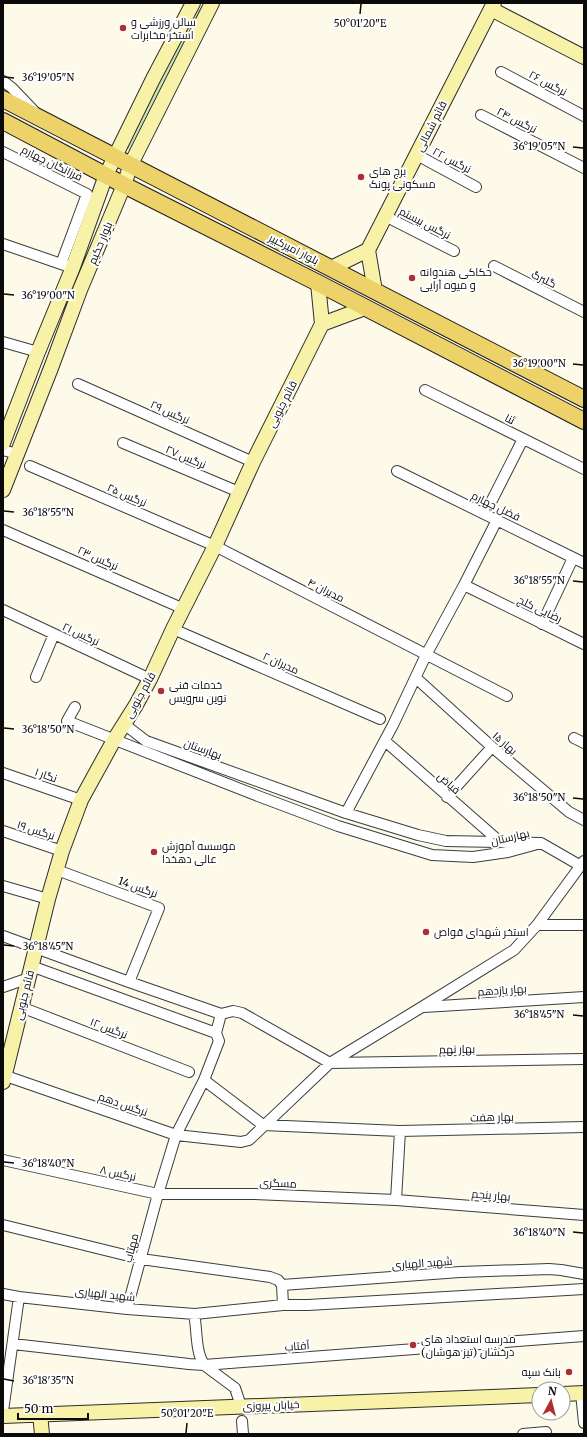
<svg xmlns="http://www.w3.org/2000/svg" width="587" height="1437" viewBox="0 0 587 1437" font-family="Merriweather,Cairo,serif">
  <style>
    .green { fill: #cde4b7 }
    .lines { fill: none; stroke-linecap: round; stroke-linejoin: round }
    .street-casing { stroke: #3d3d3d; stroke-width: 12 }
    .secondary-casing { stroke: #2c2c2c; stroke-width: 16 }
    .primary-casing { stroke: #1b1b1b; stroke-width: 18 }
    .street { stroke: #fff; stroke-width: 10 }
    .secondary { stroke: #f8f2a9; stroke-width: 14 }
    .primary { stroke: #edd169; stroke-width: 16 }
    .ticks { fill: none; stroke: #0a0a0a; stroke-width: 1.5 }
    .poi-dot { fill: #ae2f31; stroke: #fff; stroke-width: 1.5 }
    .labels { text-anchor: middle; dominant-baseline: central; stroke-width: 4; stroke-linejoin: round; paint-order: stroke }
    .poi-label { font-size: 11px; fill: #0a0a0a; stroke: #fff; text-anchor: start }
    .street-label { font-size: 11px; fill: #0a0a0a; stroke: #fff }
    .ticks-label { font-size: 10px; text-anchor: middle; fill: #0a0a0a; stroke: #fff; stroke-width: 4; stroke-linejoin: round; paint-order: stroke }
  </style>
  <rect width="100%" height="100%" fill="#fdfae9"/>
  <!-- green -->
  <path class="green" d="M 196,9 L 202,9 L 131,151 L 126,148 Z"/>
  <g class="lines">
    <!-- street casing -->
    <g class="street-casing">
      <path id="street" d="M 501,72 L 584,116
        M 3,81 L 12,88 L 34,111
        M 481,115 L 584,168
        M 3,152 L 87,194 L 61,264
        M 417,155 L 476,187
        M 385,216 L 454,251
        M 3,244 L 67,266
        M 494,266 L 584,312
        M 3,342 L 38,352
        M 78,384 L 253,462
        M 425,390 L 584,469
        M 123,443 L 239,492
        M 3,450 L 17,454
        M 30,466 L 215,546 L 507,696
        M 397,471 L 584,563
        M 485,514 L 523,439
        M 497,520 L 464,585 L 584,644
        M 3,530 L 184,609
        M 3,610 L 150,679
        M 542,624 L 573,558
        M 173,629 L 380,719
        M 36,677 L 54,634
        M 416,678 L 492,747 L 569,812 L 584,820
        M 75,707 L 67,721 L 258,796 L 338,826 L 432,855 L 473,857 L 508,852 L 541,843
        M 124,724 L 146,741 L 346,813 L 418,835 L 446,841 L 541,843 L 581,866
        M 574,738 L 584,743
        M 385,741 L 499,841
        M 3,773 L 81,800
        M 447,797 L 492,747
        M 346,813 L 393,725 L 426,655 L 464,585
        M 3,831 L 62,851
        M 57,870 L 159,908 L 129,982
        M 3,886 L 48,899
        M 537,925 L 584,925
        M 3,936 L 129,982 L 221,1014 L 216,1033 L 31,966
        M 3,987 L 29,978
        M 21,1007 L 189,1072
        M 424,1007 L 584,997
        M 221,1014 L 233,1011 L 242,1013 L 330,1063 L 584,1059
        M 216,1033 L 219,1041 L 204,1080 L 176,1135 L 241,1142 L 249,1140 L 330,1063 L 422,1007 L 514,950 L 537,925 L 584,861
        M 3,1075 L 176,1135 L 158,1194 L 127,1309
        M 204,1080 L 263,1125 L 400,1131 L 584,1127
        M 3,1160 L 158,1194 L 254,1194 L 396,1200 L 584,1215
        M 396,1200 L 400,1131
        M 3,1225 L 141,1259 L 270,1277 L 278,1280 L 282,1285
        M 3,1294 L 19,1297 L 127,1309 L 195,1314 L 283,1305 L 308,1305 L 584,1289
        M 283,1305 L 282,1285 L 460,1272 L 549,1269 L 561,1270 L 584,1274
        M 195,1320 C 197,1334 196,1352 204,1365 L 235,1388 L 241,1406
        M 13,1344 L 189,1364 L 204,1365 L 584,1336
        M 581,1393 L 584,1423
        M 3,1411 L 19,1297
        M 242,1421 L 243,1434
        M 523,1434 L 546,1432"/>
    </g>
    <!-- secondary casing -->
    <g class="secondary-casing">
      <path id="secondary" d="M 491,9 L 584,57
        M 368,250 L 494,3
        M 368,250 L 375,291
        M 331,268 L 368,250
        M 318,283 L 322,324
        M 322,324 L 365,308
        M 3,443 L 38,352 L 73,267 L 106,175 L 153,79 L 193,3
        M 3,490 L 51,368 L 80,290 L 124,185 L 131,164 L 212,3
        M 3,1082 L 48,899 L 62,851 L 81,800 L 114,740 L 136,705 L 150,679 L 173,629 L 215,546 L 253,462 L 322,324
        M 563,1394 L 584,1393
        M 40,1414 L 42,1434
        M 3,1416 L 539,1395"/>
    </g>
    <!-- primary casing -->
    <g class="primary-casing">
      <path id="primary" d="M 3,99 L 584,399
        M 3,121 L 124,185 L 318,283 L 584,421"/>
    </g>
    <!-- street -->
    <use href="#street" class="street"/>
    <!-- secondary -->
    <use href="#secondary" class="secondary"/>
    <!-- primary -->
    <use href="#primary" class="primary"/>
  </g>
  <!-- ticks -->
  <path class="ticks" d="M 360,14 L 361,4M 4,77 L 14,78M 573,147 L 583,148M 4,294 L 14,295M 573,364 L 583,365M 4,511 L 14,512M 573,581 L 583,582M 4,728 L 14,729M 573,798 L 583,799M 4,945 L 14,946M 573,1015 L 583,1016M 4,1162 L 14,1163M 573,1232 L 583,1233M 4,1379 L 14,1381M 186,1433 L 187,1423"/>
  <!-- markers -->
  <g class="poi-dot">
    <circle cx="123" cy="28" r="4"/>
    <circle cx="361" cy="177" r="4"/>
    <circle cx="412" cy="278" r="4"/>
    <circle cx="161" cy="691" r="4"/>
    <circle cx="154" cy="852" r="4"/>
    <circle cx="426" cy="932" r="4"/>
    <circle cx="413" cy="1345" r="4"/>
    <circle cx="569" cy="1372" r="4"/>
  </g>
  <g class="labels">
    <!-- poi labels -->
    <g class="poi-label">
      <text x="131" y="22">سالن ورزشی و<tspan x="131" dy="13">استخر مخابرات</tspan></text>
      <text x="369" y="171">برج های<tspan x="369" dy="13">مسکونی پونک</tspan></text>
      <text x="420" y="272">حکاکی هندوانه<tspan x="420" dy="13">و میوه آرایی</tspan></text>
      <text x="169" y="685">خدمات فنی<tspan x="169" dy="13">نوین سرویس</tspan></text>
      <text x="162" y="846">موسسه آموزش<tspan x="162" dy="13">عالی دهخدا</tspan></text>
      <text x="434" y="932">استخر شهدای قواص</text>
      <text x="421" y="1339">مدرسه استعداد های<tspan x="421" dy="13">درخشان (تیز هوشان)</tspan></text>
      <text x="561" y="1372" text-anchor="end">بانک سپه</text>
    </g>
    <!-- street labels -->
    <g class="street-label">
      <text transform="translate(548 83) rotate(28)">نرگس ۲۶</text>
      <text transform="translate(517 120) rotate(27)">نرگس ۲۴</text>
      <text transform="translate(431 126) rotate(-63)">قائم شمالی</text>
      <text transform="translate(452 160) rotate(28)">نرگس ۲۲</text>
      <text transform="translate(52 163) rotate(26)">فرزانگان چهارم</text>
      <text transform="translate(425 223) rotate(27)">نرگس بیستم</text>
      <text transform="translate(100 243) rotate(-67)">بلوار حکیم</text>
      <text transform="translate(294 249) rotate(27)">بلوار امیرکبیر</text>
      <text transform="translate(544 279) rotate(27)">گلبرگ</text>
      <text transform="translate(282 404) rotate(-63)">قائم جنوبی</text>
      <text transform="translate(170 412) rotate(24)">نرگس ۲۹</text>
      <text transform="translate(510 419) rotate(26)">ثنا</text>
      <text transform="translate(186 457) rotate(23)">نرگس ۲۷</text>
      <text transform="translate(127 495) rotate(23)">نرگس ۲۵</text>
      <text transform="translate(496 506) rotate(26)">فضل چهارم</text>
      <text transform="translate(98 558) rotate(24)">نرگس ۲۳</text>
      <text transform="translate(326 590) rotate(27)">مدیران ۴</text>
      <text transform="translate(540 609) rotate(26)">رضایی کلج</text>
      <text transform="translate(81 634) rotate(25)">نرگس ۲۱</text>
      <text transform="translate(281 663) rotate(24)">مدیران ۲</text>
      <text transform="translate(140 695) rotate(-61)">قائم جنوبی</text>
      <text transform="translate(505 743) rotate(41)">بهار ۱۵</text>
      <text transform="translate(203 749) rotate(20)">بهارستان</text>
      <text transform="translate(46 775) rotate(19)">نگار ۱</text>
      <text transform="translate(449 783) rotate(42)">فیاض</text>
      <text transform="translate(36 830) rotate(18)">نرگس ۱۹</text>
      <text transform="translate(510 837) rotate(-13)">بهارستان</text>
      <text transform="translate(138 887) rotate(20)">نرگس 14</text>
      <text transform="translate(502 990) rotate(-4)">بهار یازدهم</text>
      <text transform="translate(24 995) rotate(-76)">قائم جنوبی</text>
      <text transform="translate(109 1028) rotate(21)">نرگس ۱۲</text>
      <text transform="translate(457 1049) rotate(-1)">بهار نهم</text>
      <text transform="translate(123 1104) rotate(19)">نرگس دهم</text>
      <text transform="translate(492 1117) rotate(-1)">بهار هفت</text>
      <text transform="translate(118 1173) rotate(12)">نرگس ۸</text>
      <text transform="translate(278 1183) rotate(2)">مسگری</text>
      <text transform="translate(491 1195) rotate(5)">بهار پنجم</text>
      <text transform="translate(131 1248) rotate(-75)">مهتاب</text>
      <text transform="translate(422 1263) rotate(-4)">شهید الهیاری</text>
      <text transform="translate(105 1294) rotate(6)">شهید الهیاری</text>
      <text transform="translate(297 1346) rotate(-4)">آفتاب</text>
      <text transform="translate(271 1405) rotate(-2)">خیابان پیروزی</text>
    </g>
  </g>
  <g class="ticks-label">
    <text x="360" y="27">50°01'20"E</text>
    <text x="48" y="81">36°19'05"N</text>
    <text x="539" y="150">36°19'05"N</text>
    <text x="48" y="299">36°19'00"N</text>
    <text x="539" y="367">36°19'00"N</text>
    <text x="48" y="516">36°18'55"N</text>
    <text x="539" y="584">36°18'55"N</text>
    <text x="48" y="733">36°18'50"N</text>
    <text x="539" y="801">36°18'50"N</text>
    <text x="48" y="950">36°18'45"N</text>
    <text x="539" y="1018">36°18'45"N</text>
    <text x="48" y="1167">36°18'40"N</text>
    <text x="539" y="1236">36°18'40"N</text>
    <text x="48" y="1384">36°18'35"N</text>
    <text x="187" y="1417">50°01'20"E</text>
  </g>
  <!-- border -->
  <rect width="587" height="1437" fill="none" stroke="#0a0a0a" stroke-width="8"/>
  <!-- north arrow -->
  <g transform="translate(551 1401) rotate(7)"><circle r="19" fill="#ffffff" stroke="#9d9d9d"/>
  <path d="M0-3L7 15L0 10L-7 15Z" fill="#ae2f31"/>
  <text y="-6" font-size="11" font-weight="bold" text-anchor="middle" fill="#0a0a0a">N</text>
  </g>
  <!-- scale -->
  <path d="M18 1413v6h70v-6" fill="none" stroke="#0a0a0a" stroke-width="2"/>
  <text x="24" y="1413" font-size="12" fill="#0a0a0a" stroke="#ffffff" stroke-width="3" paint-order="stroke">50 m</text>
</svg>
